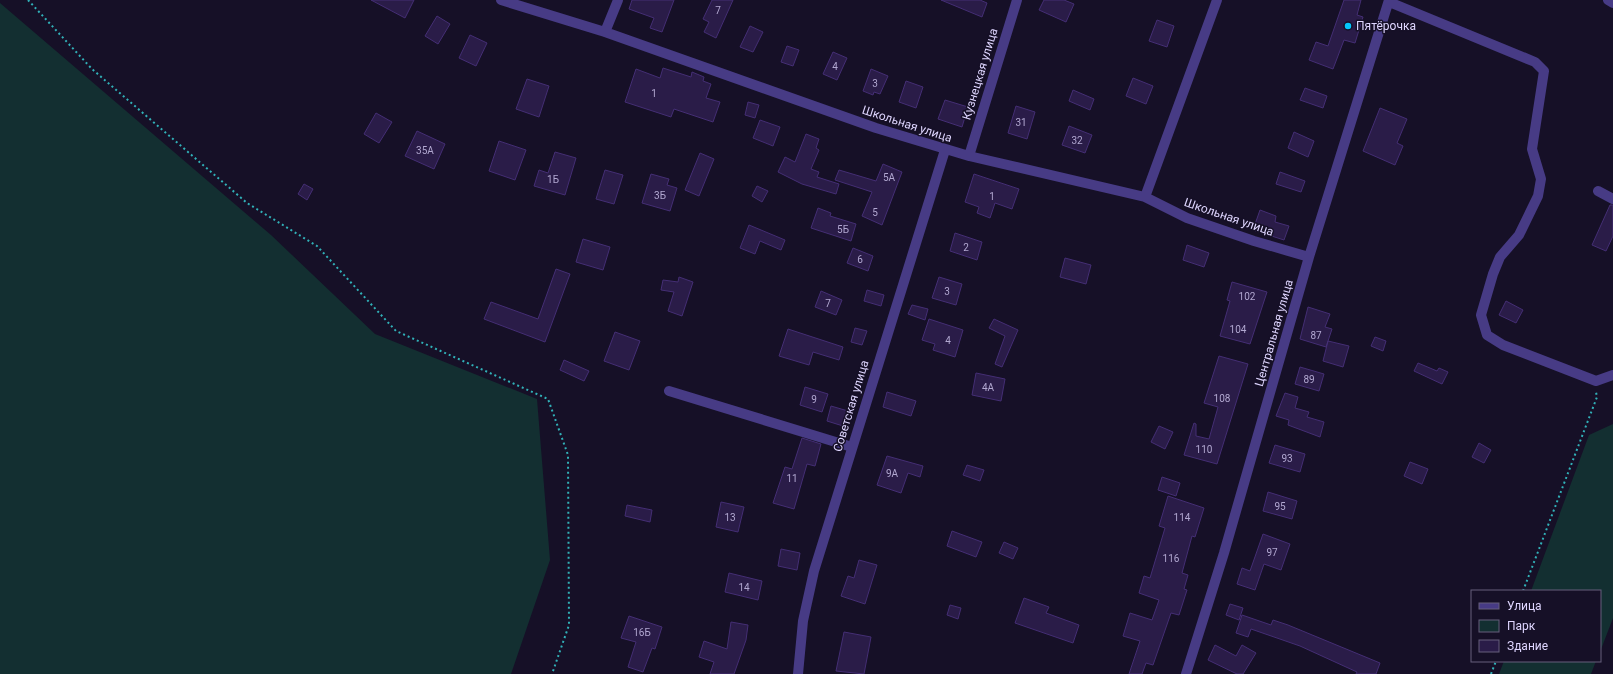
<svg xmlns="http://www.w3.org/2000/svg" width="1613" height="674" viewBox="0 0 1613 674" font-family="Roboto,sans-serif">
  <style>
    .green { fill: #132f31 }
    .building { fill: #2a1c48; stroke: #442e74 }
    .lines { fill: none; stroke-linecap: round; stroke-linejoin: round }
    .path { stroke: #31b1b8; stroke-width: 2; stroke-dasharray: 2 3; stroke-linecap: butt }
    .minor { stroke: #473b85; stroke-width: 10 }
    .poi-dot { fill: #04c7fc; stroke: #161027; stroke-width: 1.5 }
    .labels { text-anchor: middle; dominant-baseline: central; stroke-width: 3; stroke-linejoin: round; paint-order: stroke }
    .number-label { font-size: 10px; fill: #b2a8d1 }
    .poi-label { font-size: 12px; fill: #dfd6ff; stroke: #161027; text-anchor: start }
    .street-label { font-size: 12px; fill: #dfd6ff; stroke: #161027 }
  </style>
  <rect width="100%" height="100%" fill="#161027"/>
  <!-- green -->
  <path class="green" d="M 0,3 L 271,235 L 375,334 L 537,399 L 550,560 L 511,674 L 0,674 Z
    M 1613,424 L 1613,618 L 1600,652 L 1600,591 L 1531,591 L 1589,435 Z
    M 1504,661 L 1596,661 L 1591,674 L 1499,674 Z"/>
  <!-- building -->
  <path class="building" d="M 371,0 L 414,0 L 405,18 Z
    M 632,0 L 674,0 L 662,32 L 650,28 L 654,18 L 629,9 Z
    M 712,0 L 733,0 L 716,38 L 704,32 L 709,22 L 703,19 Z
    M 941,0 L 980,0 L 987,3 L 982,17 Z
    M 1044,0 L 1064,0 L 1074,4 L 1066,22 L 1039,10 Z
    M 1344,0 L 1361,0 L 1357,15 L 1363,17 L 1355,43 L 1344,40 L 1333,69 L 1309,60 L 1316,42 L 1328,46 Z
    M 437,16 L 450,24 L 438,44 L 425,36 Z
    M 1157,20 L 1174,26 L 1167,47 L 1149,41 Z
    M 750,26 L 763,32 L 753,52 L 740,47 Z
    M 470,35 L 487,43 L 476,66 L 459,58 Z
    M 787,46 L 799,50 L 793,66 L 781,62 Z
    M 833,52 L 847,58 L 837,80 L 823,74 Z
    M 663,68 L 691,77 L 692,72 L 704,77 L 703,81 L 711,84 L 706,98 L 720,102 L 713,122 L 674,109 L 671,117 L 625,102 L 636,69 L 660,78 Z
    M 871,69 L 888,76 L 880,94 L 874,92 L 873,95 L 863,91 Z
    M 1133,78 L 1153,86 L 1146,104 L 1126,96 Z
    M 527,79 L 549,86 L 539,117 L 516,109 Z
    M 906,81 L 923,87 L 916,108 L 899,102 Z
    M 1305,88 L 1327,96 L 1323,108 L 1300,100 Z
    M 1073,90 L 1094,99 L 1090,110 L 1069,101 Z
    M 945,100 L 968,107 L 962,127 L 938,119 Z
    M 748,102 L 759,105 L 755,118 L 745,115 Z
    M 1016,106 L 1035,112 L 1027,139 L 1008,133 Z
    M 1380,108 L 1407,119 L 1397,143 L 1403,146 L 1395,165 L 1363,151 Z
    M 376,113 L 392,122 L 379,143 L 364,134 Z
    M 760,120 L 780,127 L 773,146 L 753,138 Z
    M 1069,126 L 1092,135 L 1085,153 L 1062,145 Z
    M 417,131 L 445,144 L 434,169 L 405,156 Z
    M 1294,132 L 1314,141 L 1308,157 L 1288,148 Z
    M 806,134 L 819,139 L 816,148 L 819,150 L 811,169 L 819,172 L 817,177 L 839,184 L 836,194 L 802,184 L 778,172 L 785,157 L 795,162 Z
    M 499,141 L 526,150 L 515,180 L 489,171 Z
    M 555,152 L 576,158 L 565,195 L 534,186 L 539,170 L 548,173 Z
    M 700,153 L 714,159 L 699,196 L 685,190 Z
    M 883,164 L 902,172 L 882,225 L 862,216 L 872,192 L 835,180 L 839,170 L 876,181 Z
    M 605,170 L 623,175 L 614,204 L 596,199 Z
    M 1280,172 L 1305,181 L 1301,192 L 1276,184 Z
    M 651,174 L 669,179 L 667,185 L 677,188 L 670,211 L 642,203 Z
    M 974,174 L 1019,189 L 1012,209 L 995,203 L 990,218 L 977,213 L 979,207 L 965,202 Z
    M 304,184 L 313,189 L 307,200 L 298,194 Z
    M 757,186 L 768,191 L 762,202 L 752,196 Z
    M 1610,205 L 1613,205 L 1613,236 L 1606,251 L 1592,245 Z
    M 818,208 L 831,213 L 830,216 L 856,224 L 851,241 L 811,228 Z
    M 1260,210 L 1276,216 L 1275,222 L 1289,226 L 1284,240 L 1253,230 Z
    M 749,225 L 785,240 L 781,250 L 760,241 L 755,254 L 740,248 Z
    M 955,233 L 982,242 L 977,260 L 950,251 Z
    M 583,239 L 610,247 L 603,270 L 576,262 Z
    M 1187,245 L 1209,253 L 1204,267 L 1183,260 Z
    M 853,248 L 873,256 L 868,271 L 847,263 Z
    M 1065,258 L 1091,265 L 1086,284 L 1060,277 Z
    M 556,269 L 570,274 L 545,342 L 484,319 L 491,302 L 538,319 Z
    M 679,277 L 693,282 L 682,316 L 668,311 L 674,292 L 661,290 L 663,280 L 678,282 Z
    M 939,277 L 962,284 L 956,305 L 932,298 Z
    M 1232,282 L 1267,292 L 1250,344 L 1220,336 L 1230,301 L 1227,300 Z
    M 867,290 L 884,295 L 881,306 L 864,301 Z
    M 821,291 L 842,300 L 836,315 L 815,307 Z
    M 1506,301 L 1523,310 L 1516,323 L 1499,315 Z
    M 912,305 L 928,309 L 925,320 L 908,314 Z
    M 1308,307 L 1330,314 L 1325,327 L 1332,329 L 1326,347 L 1300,339 Z
    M 929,319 L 963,330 L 955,357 L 933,350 L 935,344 L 922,340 Z
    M 994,319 L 1018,330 L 1002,367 L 995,364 L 1005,336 L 989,328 Z
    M 855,328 L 867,331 L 862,345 L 851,342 Z
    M 788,329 L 843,347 L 839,360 L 813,352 L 809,365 L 779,356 Z
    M 615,332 L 640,341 L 629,370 L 604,361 Z
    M 1375,337 L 1386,341 L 1383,351 L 1371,346 Z
    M 1328,341 L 1349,346 L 1343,367 L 1323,361 Z
    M 1219,356 L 1248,364 L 1217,464 L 1184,455 L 1194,423 L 1196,424 L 1196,436 L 1209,439 L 1218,407 L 1204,403 Z
    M 564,360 L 589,371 L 584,381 L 560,370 Z
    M 1418,363 L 1437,371 L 1439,368 L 1448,372 L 1442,384 L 1414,371 Z
    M 1300,367 L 1324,374 L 1319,391 L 1295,384 Z
    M 976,373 L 1005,379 L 1001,401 L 972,395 Z
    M 805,387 L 828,394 L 822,412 L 800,405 Z
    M 887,392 L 916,401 L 911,416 L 883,407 Z
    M 1285,393 L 1298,397 L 1295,408 L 1309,412 L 1307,417 L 1324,422 L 1320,437 L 1288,425 L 1289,420 L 1276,416 Z
    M 831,406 L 848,411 L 843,426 L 827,421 Z
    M 1159,426 L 1173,432 L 1165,449 L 1151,442 Z
    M 802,438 L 821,444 L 815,466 L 807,464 L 794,509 L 773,503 L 785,467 L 792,469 Z
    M 1479,443 L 1491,450 L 1484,463 L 1472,457 Z
    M 1275,445 L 1305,454 L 1300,472 L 1269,463 Z
    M 887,456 L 923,466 L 920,477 L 908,473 L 901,493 L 877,485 Z
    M 1410,462 L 1428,469 L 1422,484 L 1404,476 Z
    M 967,465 L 984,470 L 980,481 L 963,475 Z
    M 1162,477 L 1180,483 L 1176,496 L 1158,490 Z
    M 1268,492 L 1297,501 L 1292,519 L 1263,511 Z
    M 1168,496 L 1204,508 L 1195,537 L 1192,536 L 1182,573 L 1188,575 L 1184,589 L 1187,590 L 1179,615 L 1171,613 L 1153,665 L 1146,663 L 1142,674 L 1129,674 L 1140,641 L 1123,636 L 1130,613 L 1152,620 L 1159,600 L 1139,593 L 1144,576 L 1150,578 L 1165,528 L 1159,526 Z
    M 721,502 L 744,507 L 738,532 L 716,527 Z
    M 627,505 L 652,510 L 650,522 L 625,516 Z
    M 952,531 L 982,542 L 976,557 L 947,546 Z
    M 1263,534 L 1290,544 L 1281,570 L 1264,564 L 1255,590 L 1237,584 L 1242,568 L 1250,571 Z
    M 1004,542 L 1018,548 L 1013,559 L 999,553 Z
    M 781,549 L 800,553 L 797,570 L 778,566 Z
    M 859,560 L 877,565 L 865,604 L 841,596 L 848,576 L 854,578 Z
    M 729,573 L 762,581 L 758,600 L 725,592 Z
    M 1024,598 L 1049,607 L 1046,613 L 1079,625 L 1073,643 L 1015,623 Z
    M 1230,604 L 1243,608 L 1239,620 L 1226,615 Z
    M 950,605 L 961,608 L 958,619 L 947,615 Z
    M 1242,615 L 1271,625 L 1273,620 L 1288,625 L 1380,663 L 1376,674 L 1356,674 L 1357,672 L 1300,646 L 1251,629 L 1248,637 L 1236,633 Z
    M 629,616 L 662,627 L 655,649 L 652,648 L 643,672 L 628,667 L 636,642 L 621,638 Z
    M 731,622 L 748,625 L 746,640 L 734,674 L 710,674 L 714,662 L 699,657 L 704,641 L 727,649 Z
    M 844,632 L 871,637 L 864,674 L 836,671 Z
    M 1215,645 L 1236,656 L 1242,645 L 1256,653 L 1243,674 L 1237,674 L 1208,660 Z"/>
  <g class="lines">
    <!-- path -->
    <path class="path" d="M 28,0 L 92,69 L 247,203 L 317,246 L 396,331 L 548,399 L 568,455 L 569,625 L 552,674
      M 1523,591 L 1597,397 L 1596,392
      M 1491,674 L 1496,661"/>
    <!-- minor -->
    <path class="minor" d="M 501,0 L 605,32 L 876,128 L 969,156 L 1145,197 L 1187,218 L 1254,241 L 1309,257
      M 1608,0 L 1613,3
      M 1389,2 L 1535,62 L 1544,71 L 1532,149 L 1541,179 L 1538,196 L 1519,235 L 1500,257 L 1493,274 L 1481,315 L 1487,335 L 1503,345 L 1596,381 L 1613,375
      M 605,32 L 618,0
      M 969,156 L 1017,0
      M 1598,191 L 1613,199
      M 1145,197 L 1217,0
      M 669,391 L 852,447
      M 798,674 L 803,621 L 814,571 L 945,150
      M 1186,674 L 1224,553 L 1309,257 L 1389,0"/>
  </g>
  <!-- markers -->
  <circle class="poi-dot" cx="1348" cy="26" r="4"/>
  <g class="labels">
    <!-- number labels -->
    <g class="number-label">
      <text x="718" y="10">7</text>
      <text x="835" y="66">4</text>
      <text x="875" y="83">3</text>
      <text x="654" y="93">1</text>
      <text x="1021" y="122">31</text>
      <text x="1077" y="140">32</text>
      <text x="425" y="150">35А</text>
      <text x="889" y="177">5А</text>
      <text x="553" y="179">1Б</text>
      <text x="660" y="195">3Б</text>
      <text x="992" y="196">1</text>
      <text x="875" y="212">5</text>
      <text x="843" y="229">5Б</text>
      <text x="966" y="247">2</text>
      <text x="860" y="259">6</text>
      <text x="947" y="291">3</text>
      <text x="1247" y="296">102</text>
      <text x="828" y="303">7</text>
      <text x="1238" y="329">104</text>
      <text x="1316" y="335">87</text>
      <text x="948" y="340">4</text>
      <text x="1309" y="379">89</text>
      <text x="988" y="387">4А</text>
      <text x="1222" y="398">108</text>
      <text x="814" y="399">9</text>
      <text x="1204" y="449">110</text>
      <text x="1287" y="458">93</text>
      <text x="892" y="473">9А</text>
      <text x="792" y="478">11</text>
      <text x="1280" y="506">95</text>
      <text x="730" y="517">13</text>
      <text x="1182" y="517">114</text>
      <text x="1272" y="552">97</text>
      <text x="1171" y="558">116</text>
      <text x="744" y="587">14</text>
      <text x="642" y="632">16Б</text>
    </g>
    <!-- poi labels -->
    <g class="poi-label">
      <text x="1356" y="26">Пятёрочка</text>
    </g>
    <!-- street labels -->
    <g class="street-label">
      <text transform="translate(980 74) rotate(-73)">Кузнецкая улица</text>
      <text transform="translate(907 124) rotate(18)">Школьная улица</text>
      <text transform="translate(1229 217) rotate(19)">Школьная улица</text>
      <text transform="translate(1274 333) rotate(-74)">Центральная улица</text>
      <text transform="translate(851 406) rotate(-73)">Советская улица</text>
    </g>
  </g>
  <!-- legend -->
  <rect x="1471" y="590" width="130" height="72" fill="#161027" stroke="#665f7d"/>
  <rect x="1479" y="603" width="20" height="6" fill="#473b85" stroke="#665f7d"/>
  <text x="1507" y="610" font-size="12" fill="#dfd6ff">Улица</text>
  <rect x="1479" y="620" width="20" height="12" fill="#132f31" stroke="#665f7d"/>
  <text x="1507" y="630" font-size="12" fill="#dfd6ff">Парк</text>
  <rect x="1479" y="640" width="20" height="12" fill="#2a1c48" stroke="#665f7d"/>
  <text x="1507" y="650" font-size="12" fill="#dfd6ff">Здание</text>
</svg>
